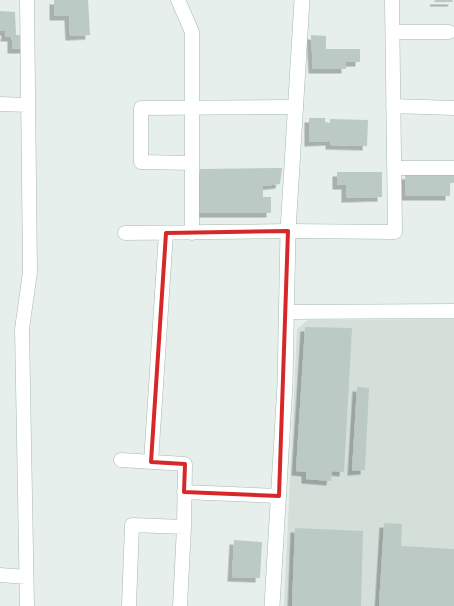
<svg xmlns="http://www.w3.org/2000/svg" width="454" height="606" viewBox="0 0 454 606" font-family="'Golos Text',sans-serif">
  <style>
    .built { fill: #d4dfda }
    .building { fill: #bbcac4; filter: url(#shadow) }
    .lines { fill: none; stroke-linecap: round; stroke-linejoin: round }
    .street-casing { stroke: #a8b8b2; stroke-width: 15 }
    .secondary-casing { stroke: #a4bbb3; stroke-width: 16 }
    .street { stroke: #fff; stroke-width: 14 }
    .secondary { stroke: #fff; stroke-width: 15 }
    .marked { fill: none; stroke: #d62828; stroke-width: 4; stroke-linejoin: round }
  </style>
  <defs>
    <filter id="shadow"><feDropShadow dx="-4.5" dy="4.5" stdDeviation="0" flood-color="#0004"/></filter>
  </defs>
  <rect width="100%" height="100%" fill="#e6efeb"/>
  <!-- built -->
  <path class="built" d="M 454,319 L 454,606 L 284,606 L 297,329 L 308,320 Z"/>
  <!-- building -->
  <path class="building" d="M 54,0 L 88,0 L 90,35 L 70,36 L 69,16 L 54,16 Z
    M 435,0 L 452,0 L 453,2 L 434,2 Z
    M 0,11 L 15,12 L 16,35 L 30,35 L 30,49 L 12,49 L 12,37 L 5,37 L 6,31 L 0,31 Z
    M 311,35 L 326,36 L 326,49 L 360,49 L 360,62 L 346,62 L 346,69 L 313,69 Z
    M 309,118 L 325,118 L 325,122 L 330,123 L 330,119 L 368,120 L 367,146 L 330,145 L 330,141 L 309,142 Z
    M 282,168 L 280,184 L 263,186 L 263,197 L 271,197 L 271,213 L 198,213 L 200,169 Z
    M 337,172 L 382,172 L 382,197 L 346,198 L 346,185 L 337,185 Z
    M 454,174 L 454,183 L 450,183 L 450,196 L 406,196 L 405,175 Z
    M 305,327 L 352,328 L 344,472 L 332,471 L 331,481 L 306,479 L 306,472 L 296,471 Z
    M 357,387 L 369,388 L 365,470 L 352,471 Z
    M 384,523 L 402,524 L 401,546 L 454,549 L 454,606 L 379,606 Z
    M 295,528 L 363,531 L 361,606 L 292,606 Z
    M 234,540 L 262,542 L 260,578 L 232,577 Z"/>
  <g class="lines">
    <!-- street casing -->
    <g class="street-casing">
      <path id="street" d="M 27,0 L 30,272 L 22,329 L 27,606
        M 178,0 L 192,32 L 192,233
        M 393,32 L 449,32
        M 0,104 L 28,105
        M 393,106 L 454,108
        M 192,163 L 141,162 L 141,108 L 296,107
        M 394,168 L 454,168
        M 125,233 L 288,231 L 395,232 L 392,0
        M 288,312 L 454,311
        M 121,460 L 185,464 L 184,527
        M 151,462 L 166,233
        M 184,492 L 279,496
        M 0,575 L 26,577
        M 129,606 L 132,525 L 184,527 L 180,606"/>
    </g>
    <!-- secondary casing -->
    <g class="secondary-casing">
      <path id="secondary" d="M 272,606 L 285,384 L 288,231 L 302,0"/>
    </g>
    <!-- street -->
    <use href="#street" class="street"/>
    <!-- secondary -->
    <use href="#secondary" class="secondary"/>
  </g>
  <!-- marked area -->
  <path class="marked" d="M 288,231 L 279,496 L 184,492 L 185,464 L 151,462 L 166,233 Z"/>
</svg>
